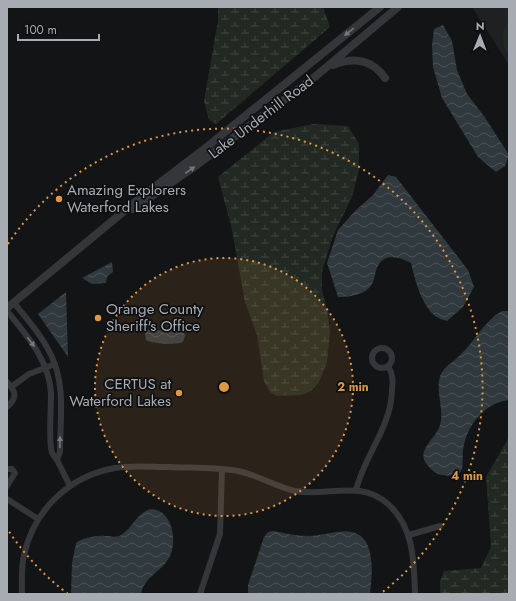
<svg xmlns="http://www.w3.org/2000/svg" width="516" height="601" viewBox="0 0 516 601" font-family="Jost,sans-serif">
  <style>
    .built { fill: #1f2022 }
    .wetland { fill: url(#wetland-marsh) }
    .garden { fill: #222922 }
    .water { fill: url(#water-waves) }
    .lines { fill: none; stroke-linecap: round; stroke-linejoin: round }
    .minor { stroke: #353639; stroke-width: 6 }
    .tertiary { stroke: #353639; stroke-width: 8 }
    .oneway { fill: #74777c }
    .ring { fill: none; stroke: #dc9844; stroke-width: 2; stroke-dasharray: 2 4 }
    .poi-dot { fill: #dc9844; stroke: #0e0f10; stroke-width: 1.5 }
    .labels { text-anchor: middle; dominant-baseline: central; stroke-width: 3.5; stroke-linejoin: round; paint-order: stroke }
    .street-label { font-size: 15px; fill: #a7acb3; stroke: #0e0f10 }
    .poi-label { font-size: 15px; fill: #a7acb3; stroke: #0e0f10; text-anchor: start }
    .centre { fill: #dc9844; stroke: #0e0f10; stroke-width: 2 }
    .ring-label { font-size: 12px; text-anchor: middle; font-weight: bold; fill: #dc9844; stroke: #0e0f10; stroke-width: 3.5; stroke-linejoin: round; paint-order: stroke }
  </style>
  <defs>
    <pattern id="wetland-marsh" width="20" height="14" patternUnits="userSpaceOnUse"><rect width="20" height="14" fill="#222922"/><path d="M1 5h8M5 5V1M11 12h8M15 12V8" fill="none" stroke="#3f4540"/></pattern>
    <pattern id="water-waves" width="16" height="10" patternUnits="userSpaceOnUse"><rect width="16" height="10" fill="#30393e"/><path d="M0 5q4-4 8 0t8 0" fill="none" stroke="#4b5358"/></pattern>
  </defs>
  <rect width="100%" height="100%" fill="#131415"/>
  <!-- built -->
  <path class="built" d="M 472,7 L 509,7 L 509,65 Z"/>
  <!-- wetland -->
  <path class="wetland" d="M 218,7 L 323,7 L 330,27 L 216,124 L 209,120 L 204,101 L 218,20 Z
    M 313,124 L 348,126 L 359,144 L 359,170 L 352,197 L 333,236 L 322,272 L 322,290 L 327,309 L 330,332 L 327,362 L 319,382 L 311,391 L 301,395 L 277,396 L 270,392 L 264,381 L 257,335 L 245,302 L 232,230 L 218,177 L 274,132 Z
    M 509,437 L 509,594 L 440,594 L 440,581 L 444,571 L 481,568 L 491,547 L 486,477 Z"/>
  <!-- garden -->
  <path class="garden" d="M 509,20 L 509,56 C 501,45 501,32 509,20 Z"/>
  <!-- water -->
  <path class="water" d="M 443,25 L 452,41 L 457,70 L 467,94 L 484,116 L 509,155 L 505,166 L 496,172 L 478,157 L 442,98 L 433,67 L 432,45 L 434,29 Z
    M 388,175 L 396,177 L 468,270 L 474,287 L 463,307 L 447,321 C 443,320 438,318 435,316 C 421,304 415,280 411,263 C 401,258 385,252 378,266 C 375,271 375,279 372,284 C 366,295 349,297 338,297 L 327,263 L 338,230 L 356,210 L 373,195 Z
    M 112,262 L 113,272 L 107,277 L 106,283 L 92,284 L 82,278 Z
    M 66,292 L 68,357 L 38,314 Z
    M 502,311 L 509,311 L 509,400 C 484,403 467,425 463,450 C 462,456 464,465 461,471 C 458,477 447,476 442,475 C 437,474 432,471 429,467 C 413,451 436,440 440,425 C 445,409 434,389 441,374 C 445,366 452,363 458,357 C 474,343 483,322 502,311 Z
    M 146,330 L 182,331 L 184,332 L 185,336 L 183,342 C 176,345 152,344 146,340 L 145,333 Z
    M 151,509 C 173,510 178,542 169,558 C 161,572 144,577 141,594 L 71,594 L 72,563 L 76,543 C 81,538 98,535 105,536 C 111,536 116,538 121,535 C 133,528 136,513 151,509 Z
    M 274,531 C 286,534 299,536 311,536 C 324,535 339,530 351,532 C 377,536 372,576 370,594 L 248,594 L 248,585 L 264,537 L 268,532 Z"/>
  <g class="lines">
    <!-- minor -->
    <path class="minor" d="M 7,311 C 27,336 49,360 51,393 C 51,411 49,430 51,448 L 52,453 L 57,460 L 60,452 C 60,420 66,385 51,355 C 42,336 27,319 14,303
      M372 358a10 10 0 1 1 20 0a10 10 0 1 1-20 0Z
      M 7,382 C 16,392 18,397 7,407
      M 11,387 L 29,374 L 55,364
      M 57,460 L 70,486
      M 7,469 L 12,469 L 15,473 L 7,486
      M 356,490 C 365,454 391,428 392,390 C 393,381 393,374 388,366
      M 7,499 L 38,519
      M 409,535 L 440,526
      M 22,594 C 22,581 21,568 24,555 C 34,510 69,476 115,468 C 132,465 151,467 169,467 C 192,468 215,467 238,471 C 258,475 276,487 295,491 C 329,497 359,479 388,504 C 414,527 414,562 415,594
      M 200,594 L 220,534 L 222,469"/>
    <!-- tertiary -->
    <path class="tertiary" d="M 333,65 C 353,57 372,59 385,78
      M 133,209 L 194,167 L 316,76 L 398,7
      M 7,308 L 140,198 L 203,150 L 380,7"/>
  </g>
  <!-- one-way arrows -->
  <defs><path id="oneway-solid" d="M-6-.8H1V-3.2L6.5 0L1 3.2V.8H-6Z"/></defs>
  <g class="oneway">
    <use href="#oneway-solid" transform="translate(349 32) rotate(141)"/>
    <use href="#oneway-solid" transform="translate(190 170) rotate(-35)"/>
    <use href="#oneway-solid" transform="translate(31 342) rotate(53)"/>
    <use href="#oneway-solid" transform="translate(60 442) rotate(-89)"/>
  </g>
  <!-- distance rings -->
  <circle cx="224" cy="387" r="129" fill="#dc9844" fill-opacity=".12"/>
  <g class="ring">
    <circle cx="224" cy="387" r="129"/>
    <path d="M68 594A259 259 0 0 1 8 530M8 244A259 259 0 1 1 380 594"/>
  </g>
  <!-- markers -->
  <g class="poi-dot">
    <circle cx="59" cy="199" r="4"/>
    <circle cx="98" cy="318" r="4"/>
    <circle cx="179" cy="393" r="4"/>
  </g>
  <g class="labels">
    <!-- street labels -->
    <g class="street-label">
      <text transform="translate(261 117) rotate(-37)">Lake Underhill Road</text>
    </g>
    <!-- poi labels -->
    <g class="poi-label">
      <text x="67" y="190">Amazing Explorers<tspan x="67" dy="17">Waterford Lakes</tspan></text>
      <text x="106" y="309">Orange County<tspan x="106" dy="17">Sheriff's Office</tspan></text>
      <text x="171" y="384" text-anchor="end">CERTUS at<tspan x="171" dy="17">Waterford Lakes</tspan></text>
    </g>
  </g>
  <circle cx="224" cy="387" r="6" class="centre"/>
  <g class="ring-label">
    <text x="353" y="391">2 min</text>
    <text x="467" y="480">4 min</text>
  </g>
  <!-- border -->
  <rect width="516" height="601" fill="none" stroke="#a7acb3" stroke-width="16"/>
  <!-- north arrow -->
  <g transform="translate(480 36) rotate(1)" stroke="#0e0f10" stroke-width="3" paint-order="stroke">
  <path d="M0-3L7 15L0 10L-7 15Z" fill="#a7acb3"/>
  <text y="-6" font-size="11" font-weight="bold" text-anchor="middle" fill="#a7acb3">N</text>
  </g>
  <!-- scale -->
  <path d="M18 34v6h81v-6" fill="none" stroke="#a7acb3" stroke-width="2"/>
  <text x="24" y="34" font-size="12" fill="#a7acb3" stroke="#0e0f10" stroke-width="3" paint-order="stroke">100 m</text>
</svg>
